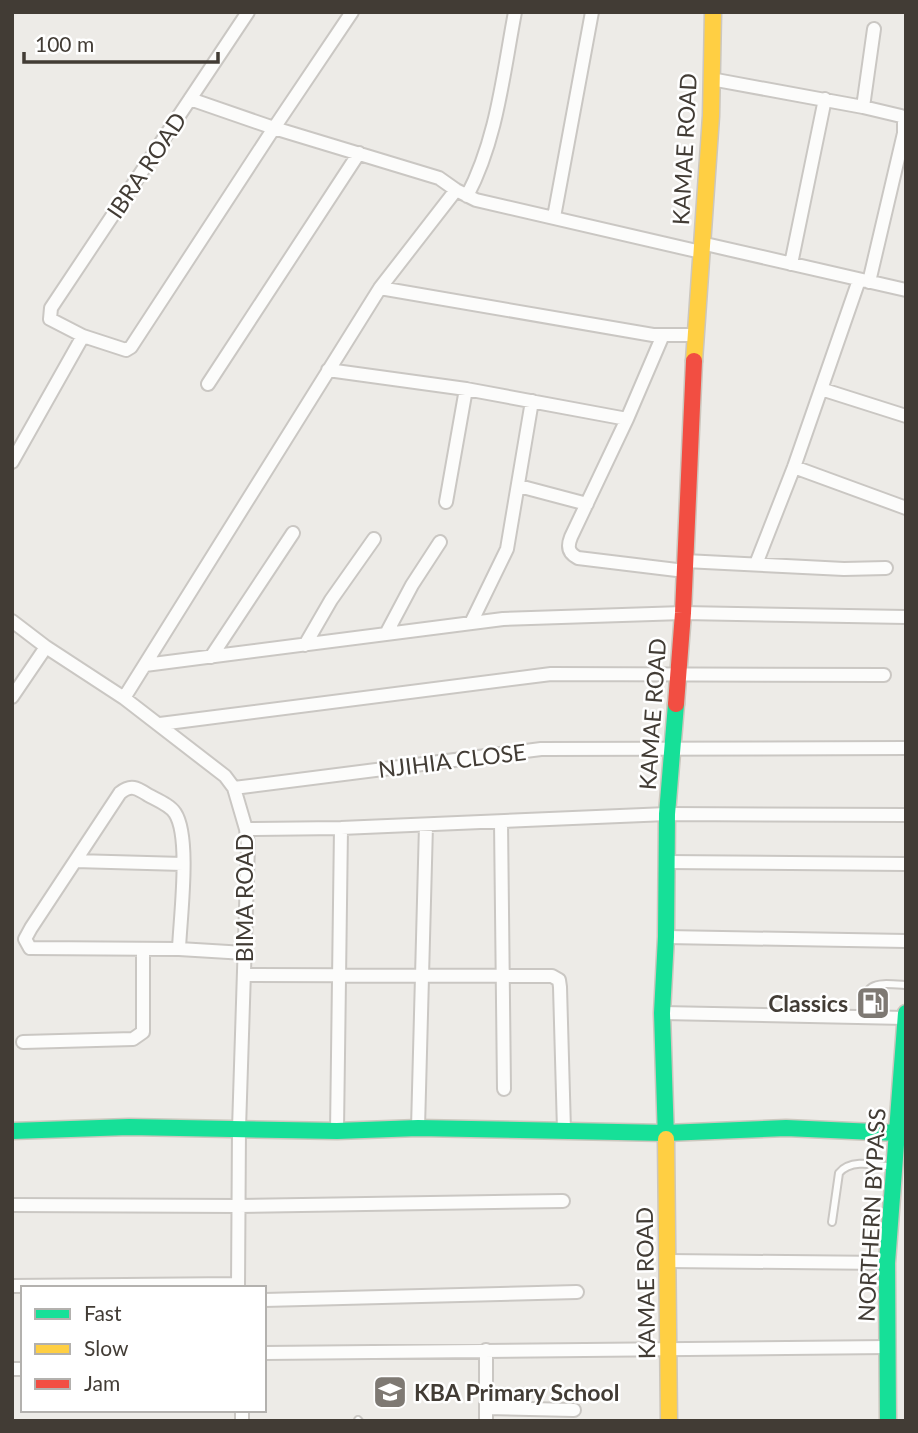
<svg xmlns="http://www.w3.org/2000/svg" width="918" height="1433" viewBox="0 0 918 1433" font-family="Lato,sans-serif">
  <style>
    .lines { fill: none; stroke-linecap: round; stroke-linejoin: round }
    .lane-casing { stroke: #cac7c3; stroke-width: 10 }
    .street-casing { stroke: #cac7c3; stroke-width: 16 }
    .fast-casing { stroke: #ccc7be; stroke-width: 19 }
    .slow-casing { stroke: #ccc7be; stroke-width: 19 }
    .jam-casing { stroke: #ccc7be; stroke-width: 19 }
    .lane { stroke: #fcfcfb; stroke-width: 6 }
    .street { stroke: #fcfcfb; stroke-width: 12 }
    .fast { stroke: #16e098; stroke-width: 16 }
    .slow { stroke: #ffcf43; stroke-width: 16 }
    .jam { stroke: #f24e42; stroke-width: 16 }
    .labels { text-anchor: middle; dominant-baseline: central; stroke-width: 5; stroke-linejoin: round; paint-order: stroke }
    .street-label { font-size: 23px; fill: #423c35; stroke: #fff }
    .poi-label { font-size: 23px; font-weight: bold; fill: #423c35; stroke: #fff; text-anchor: end }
  </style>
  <rect width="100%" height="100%" fill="#edebe7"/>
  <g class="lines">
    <!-- lane casing -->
    <g class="lane-casing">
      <path id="lane" d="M 861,1017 C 865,981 873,983 906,985
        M 832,1222 L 839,1173 C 851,1158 876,1165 893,1167
        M 358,1420 L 359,1421"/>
    </g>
    <!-- street casing -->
    <g class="street-casing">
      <path id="street" d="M 248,12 L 51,308 L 50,319 L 83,336 L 126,350 L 131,347 L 274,128 L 352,12
        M 711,79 L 863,107 L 901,116 L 904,120 L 904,133 L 869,282
        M 190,99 L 274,128 L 439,178 L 456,190 L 476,200 L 701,252
        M 863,107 L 874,29
        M 467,196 C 497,139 503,75 515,12
        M 554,217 L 592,12
        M 701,243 L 906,290
        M 791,264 L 825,99
        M 380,288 L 653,335 L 695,335
        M 663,335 L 627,419 L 571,537 C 567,547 568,553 578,558 L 685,571
        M 328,370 L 466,389 L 627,419
        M 208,384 L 359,153
        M 821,389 L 906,416
        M 12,462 L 83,336
        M 794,467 L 906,508
        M 519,486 L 587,504
        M 446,502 L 466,389
        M 685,561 L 844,569 L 886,568
        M 756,564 L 794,467 L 859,280
        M 12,621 L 46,647 L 124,698 L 225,776 L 234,788 L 246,829 L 248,845 L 239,1129 L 238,1288
        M 471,623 L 507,549 L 532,401
        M 386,634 L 412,585 L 440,542
        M 305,645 L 331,600 L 374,539
        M 211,657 L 293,533
        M 145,665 L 503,619 L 683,613 L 906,617
        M 12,697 L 46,647
        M 124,698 L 380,288 L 456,190
        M 160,724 L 551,674 L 884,675
        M 234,788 L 541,749 L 906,748
        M 501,822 L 504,1089
        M 246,829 L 341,828 L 667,814 L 906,815
        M 75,861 L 183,864
        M 667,862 L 906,864
        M 666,937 L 906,941
        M 179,949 C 180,919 191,837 175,813 C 170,805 157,800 148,795 C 137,788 131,784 120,793 L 31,928 L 25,939 L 30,948 L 179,949 L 245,953
        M 244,975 L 552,976 L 559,980 L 560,987 L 564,1130
        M 662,1013 L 905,1018
        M 23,1042 L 133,1039 L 143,1032 L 143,949
        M 418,1128 L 426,825
        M 337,1131 L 341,828
        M 12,1205 L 238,1206 L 563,1201
        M 668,1261 L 887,1263
        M 12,1286 L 238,1284
        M 264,1300 L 577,1292
        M 486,1350 L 486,1421
        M 264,1353 L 888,1347
        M 12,1369 L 23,1369
        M 486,1408 L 574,1410
        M 242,1410 L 242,1421"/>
    </g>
    <!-- fast casing -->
    <g class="fast-casing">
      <path id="fast" d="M 12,1131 L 129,1127 L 337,1131 L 418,1128 L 666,1133 L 786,1128 L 897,1133
        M 666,1139 L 662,1013 L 666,937 L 667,814 L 676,704
        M 888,1421 L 887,1263 L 906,1013"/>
    </g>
    <!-- slow casing -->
    <g class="slow-casing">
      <path id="slow" d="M 694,361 L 711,116 L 713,12
        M 666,1139 L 669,1421"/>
    </g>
    <!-- jam casing -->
    <g class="jam-casing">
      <path id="jam" d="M 676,704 L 683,613 L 694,361"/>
    </g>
    <!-- lane -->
    <use href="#lane" class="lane"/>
    <!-- street -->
    <use href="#street" class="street"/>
    <!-- fast -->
    <use href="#fast" class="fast"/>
    <!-- slow -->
    <use href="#slow" class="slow"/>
    <!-- jam -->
    <use href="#jam" class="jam"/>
  </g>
  <!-- icons -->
  <defs>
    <g id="fuel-square" transform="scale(1.75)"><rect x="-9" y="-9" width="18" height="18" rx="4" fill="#7e7973" stroke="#fff"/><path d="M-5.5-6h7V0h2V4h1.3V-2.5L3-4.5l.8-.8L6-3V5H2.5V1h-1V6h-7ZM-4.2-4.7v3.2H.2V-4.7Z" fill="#fff"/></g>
    <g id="school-square" transform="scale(1.75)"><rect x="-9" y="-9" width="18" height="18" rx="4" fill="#7e7973" stroke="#fff"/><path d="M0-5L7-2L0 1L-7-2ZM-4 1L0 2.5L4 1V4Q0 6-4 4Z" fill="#fff"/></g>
  </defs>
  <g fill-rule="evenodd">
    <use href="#fuel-square" x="873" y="1003"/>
    <use href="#school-square" x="390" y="1392"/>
  </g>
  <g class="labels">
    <!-- street labels -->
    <g class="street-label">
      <text transform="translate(684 149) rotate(-87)">KAMAE ROAD</text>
      <text transform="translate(146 165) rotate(-56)">IBRA ROAD</text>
      <text transform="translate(652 714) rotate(-86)">KAMAE ROAD</text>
      <text transform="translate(452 760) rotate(-7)">NJIHIA CLOSE</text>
      <text transform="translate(244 898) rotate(-90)">BIMA ROAD</text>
      <text transform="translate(871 1215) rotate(-87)">NORTHERN BYPASS</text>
      <text transform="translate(645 1283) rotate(-91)">KAMAE ROAD</text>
    </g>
    <!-- poi labels -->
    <g class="poi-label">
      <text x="848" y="1003">Classics</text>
      <text x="414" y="1392" text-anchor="start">KBA Primary School</text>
    </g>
  </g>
  <!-- border -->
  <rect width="918" height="1433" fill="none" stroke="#423c35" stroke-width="28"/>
  <!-- legend -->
  <rect x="21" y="1286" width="245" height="126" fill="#ffffff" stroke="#b3b1ae" stroke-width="2"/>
  <rect x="35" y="1309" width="35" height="10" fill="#16e098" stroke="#b3b1ae" stroke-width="2"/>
  <text x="84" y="1321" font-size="21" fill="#423c35">Fast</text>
  <rect x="35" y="1344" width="35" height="10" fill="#ffcf43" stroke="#b3b1ae" stroke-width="2"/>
  <text x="84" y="1356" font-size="21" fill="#423c35">Slow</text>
  <rect x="35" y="1379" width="35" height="10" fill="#f24e42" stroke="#b3b1ae" stroke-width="2"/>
  <text x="84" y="1391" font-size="21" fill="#423c35">Jam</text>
  <!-- scale -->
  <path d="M24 52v10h194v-10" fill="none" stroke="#423c35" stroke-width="3.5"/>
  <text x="35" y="52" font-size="21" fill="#423c35" stroke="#ffffff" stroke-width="5" paint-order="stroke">100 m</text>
</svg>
